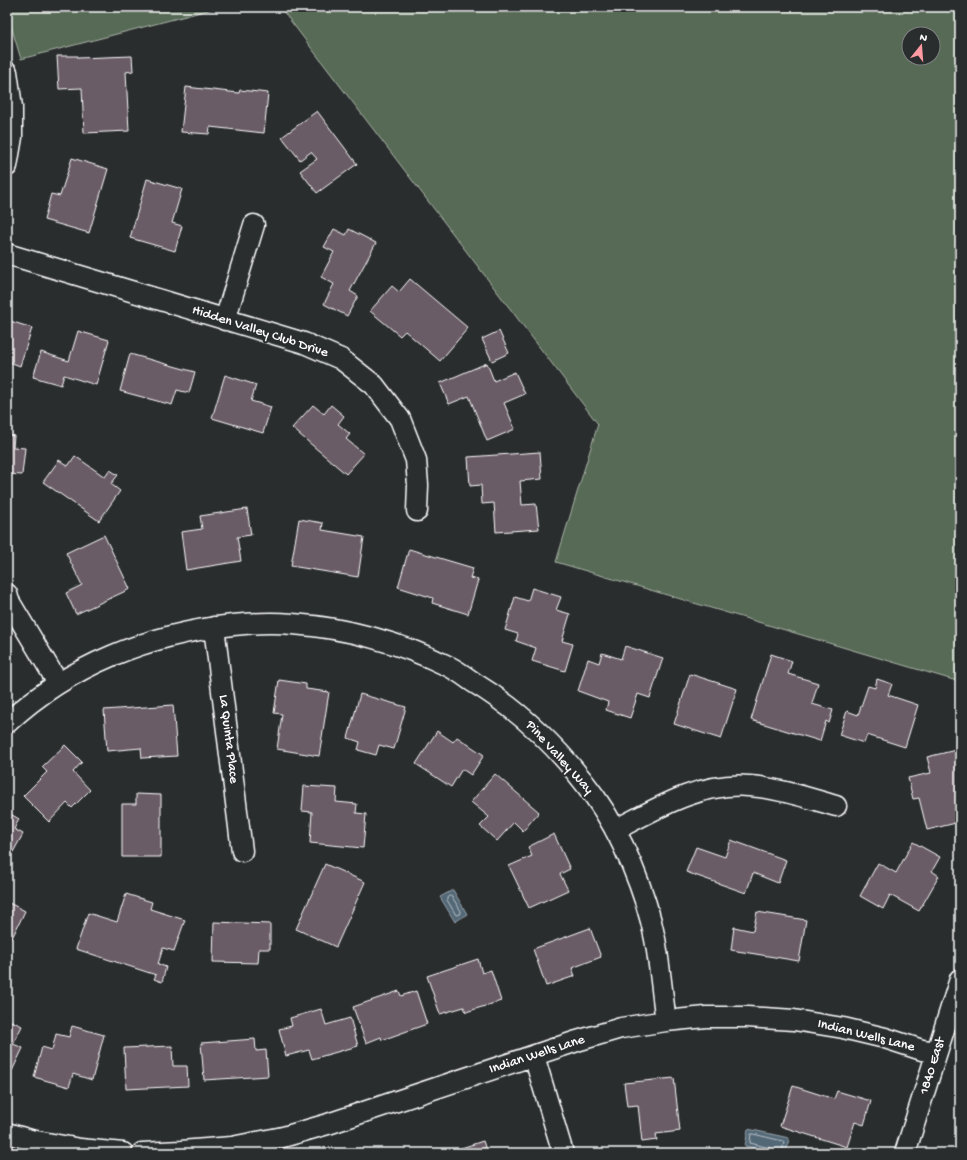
<svg xmlns="http://www.w3.org/2000/svg" width="967" height="1160" viewBox="0 0 967 1160" font-family="'Gochi Hand',sans-serif">
  <style>
    .green { fill: #576a55; stroke: #abb4aa; fill-rule: evenodd }
    .water { fill: #526776; stroke: #97a4ad }
    .lines { fill: none; stroke-linecap: round; stroke-linejoin: round }
    .shore { stroke: #bac2c8; stroke-width: 1 }
    .building { fill: #6b5b66; stroke: #fff }
    .minor-casing { stroke: #fff; stroke-width: 23 }
    .minor { stroke: #2a2d2e; stroke-width: 20 }
    .labels { text-anchor: middle; dominant-baseline: central; stroke-width: 4; stroke-linejoin: round; paint-order: stroke }
    .street-label { font-size: 14px; fill: #fff; stroke: #2a2d2e }
  </style>
  <rect width="100%" height="100%" fill="#2a2d2e"/>
  <filter id="ink" filterUnits="userSpaceOnUse"><feTurbulence type="fractalNoise" baseFrequency=".025" numOctaves="2"/><feDisplacementMap in="SourceGraphic" scale="8" xChannelSelector="R" yChannelSelector="G"/><feConvolveMatrix kernelMatrix="1 2 1 2 8 2 1 2 1" color-interpolation-filters="sRGB"/></filter>
  <g filter="url(#ink)">
    <!-- green -->
    <path class="green" d="M 7,7 L 220,7 L 21,59 L 7,13 Z
      M 280,7 L 960,7 L 960,682 L 556,562 L 598,424 ZM 909,34 L 933,34 L 933,58 L 909,58 Z"/>
    <!-- water -->
    <path class="water" d="M 453,890 L 467,914 L 455,922 L 440,897 Z
      M 748,1129 L 789,1138 L 786,1153 L 776,1153 L 745,1146 Z"/>
    <g class="lines">
      <!-- shore -->
      <path class="shore" d="M 450,896 L 452,897 L 461,911 L 461,913 L 458,915 L 456,915 L 447,900 L 447,898 Z
        M 772,1153 L 772,1150 L 770,1148 L 750,1143 L 750,1141 L 751,1134 L 753,1134 L 783,1141 L 784,1142 L 782,1153"/>
    </g>
    <!-- building -->
    <path class="building" d="M 57,56 L 78,56 L 78,58 L 132,56 L 133,71 L 126,72 L 129,131 L 84,133 L 82,88 L 59,89 Z
      M 186,87 L 239,93 L 240,90 L 268,93 L 264,133 L 210,127 L 209,134 L 181,132 Z
      M 317,111 L 357,164 L 317,193 L 300,171 L 317,159 L 311,152 L 300,160 L 282,137 Z
      M 72,158 L 108,169 L 89,233 L 44,220 L 51,194 L 60,196 Z
      M 147,179 L 182,189 L 172,223 L 182,226 L 175,251 L 130,238 Z
      M 334,229 L 346,235 L 349,229 L 376,243 L 350,291 L 358,296 L 347,316 L 324,304 L 334,284 L 321,277 L 334,252 L 324,247 Z
      M 410,279 L 468,328 L 440,361 L 405,331 L 400,336 L 370,311 L 392,286 L 399,292 Z
      M 7,320 L 32,328 L 20,366 L 7,361 Z
      M 78,331 L 109,340 L 96,385 L 64,375 L 61,385 L 33,377 L 41,352 L 69,361 Z
      M 499,331 L 509,353 L 492,361 L 482,339 Z
      M 130,354 L 195,372 L 189,393 L 177,390 L 172,405 L 120,391 Z
      M 487,363 L 494,381 L 515,372 L 525,394 L 504,403 L 515,429 L 487,441 L 469,396 L 449,404 L 440,383 Z
      M 225,375 L 256,385 L 251,401 L 271,407 L 263,433 L 212,418 Z
      M 313,405 L 324,414 L 331,405 L 344,416 L 338,424 L 350,434 L 346,439 L 364,454 L 346,474 L 292,428 Z
      M 7,435 L 14,436 L 13,447 L 25,448 L 22,475 L 7,474 Z
      M 540,452 L 542,479 L 520,481 L 522,505 L 536,504 L 539,529 L 496,532 L 494,503 L 482,504 L 481,485 L 470,486 L 468,457 Z
      M 75,456 L 105,477 L 110,470 L 118,475 L 111,484 L 120,491 L 99,521 L 43,482 L 59,460 L 68,466 Z
      M 247,509 L 251,535 L 237,537 L 241,561 L 186,570 L 181,532 L 202,529 L 200,516 Z
      M 299,519 L 323,523 L 322,530 L 364,537 L 358,577 L 291,566 Z
      M 104,535 L 130,589 L 76,614 L 66,593 L 82,585 L 66,553 Z
      M 409,549 L 473,568 L 470,578 L 478,580 L 468,614 L 432,603 L 433,598 L 398,587 Z
      M 532,588 L 561,597 L 556,610 L 570,614 L 562,641 L 573,644 L 565,671 L 532,661 L 536,648 L 516,641 L 518,634 L 505,630 L 515,597 L 528,601 Z
      M 625,646 L 663,658 L 650,698 L 638,694 L 630,718 L 606,710 L 608,702 L 578,691 L 588,659 L 599,663 L 602,653 L 621,659 Z
      M 771,654 L 792,661 L 788,674 L 818,683 L 812,704 L 833,710 L 829,723 L 826,721 L 820,741 L 751,720 Z
      M 690,674 L 737,689 L 721,739 L 674,724 Z
      M 877,679 L 892,684 L 888,695 L 918,705 L 905,747 L 867,735 L 864,743 L 839,735 L 847,711 L 858,715 L 868,686 L 875,688 Z
      M 279,680 L 306,684 L 306,689 L 329,692 L 319,756 L 277,749 L 282,714 L 274,713 Z
      M 360,694 L 406,707 L 394,749 L 379,745 L 376,755 L 358,750 L 360,742 L 348,738 Z
      M 173,705 L 177,756 L 142,758 L 141,748 L 107,751 L 104,710 Z
      M 437,731 L 453,742 L 457,737 L 484,755 L 471,775 L 462,769 L 451,787 L 416,764 Z
      M 65,745 L 82,762 L 73,772 L 90,790 L 72,808 L 67,803 L 49,822 L 23,796 L 47,772 L 42,767 Z
      M 960,749 L 960,822 L 927,830 L 919,798 L 913,799 L 908,778 L 931,773 L 927,757 Z
      M 495,774 L 539,812 L 523,831 L 514,822 L 497,841 L 480,826 L 489,817 L 471,802 Z
      M 304,786 L 337,788 L 336,802 L 357,804 L 356,813 L 366,814 L 363,848 L 310,843 L 312,812 L 302,811 Z
      M 136,794 L 161,795 L 161,857 L 122,857 L 122,804 L 136,804 Z
      M 7,812 L 19,819 L 14,829 L 23,834 L 7,863 Z
      M 554,834 L 570,869 L 560,874 L 568,890 L 529,908 L 509,866 L 532,856 L 528,847 Z
      M 731,840 L 786,860 L 778,883 L 753,873 L 746,893 L 686,872 L 696,847 L 725,857 Z
      M 913,842 L 940,857 L 932,871 L 939,876 L 919,911 L 890,895 L 883,909 L 860,896 L 878,863 L 896,873 Z
      M 325,864 L 365,882 L 336,947 L 296,929 Z
      M 126,894 L 152,902 L 150,909 L 185,920 L 174,951 L 163,948 L 158,964 L 166,967 L 162,982 L 154,979 L 156,975 L 76,949 L 88,913 L 117,922 Z
      M 7,902 L 25,911 L 12,938 L 11,937 L 7,945 Z
      M 757,912 L 806,920 L 799,961 L 731,950 L 734,927 L 753,931 Z
      M 214,922 L 270,924 L 270,949 L 259,949 L 258,963 L 213,962 Z
      M 590,928 L 601,957 L 572,968 L 575,976 L 546,986 L 533,949 Z
      M 478,959 L 482,973 L 491,970 L 501,1001 L 466,1012 L 464,1007 L 440,1014 L 427,976 Z
      M 399,991 L 401,996 L 416,991 L 427,1024 L 382,1040 L 381,1037 L 366,1043 L 353,1007 Z
      M 321,1009 L 326,1025 L 350,1018 L 358,1046 L 312,1059 L 309,1050 L 286,1056 L 279,1029 L 292,1026 L 290,1018 Z
      M 7,1019 L 22,1026 L 13,1044 L 23,1048 L 12,1071 L 7,1069 Z
      M 72,1026 L 104,1035 L 92,1080 L 73,1074 L 69,1087 L 34,1077 L 42,1047 L 52,1050 L 56,1034 L 69,1037 Z
      M 255,1039 L 256,1051 L 266,1050 L 268,1076 L 204,1080 L 201,1043 Z
      M 172,1046 L 173,1066 L 187,1066 L 188,1086 L 126,1089 L 124,1048 Z
      M 674,1078 L 680,1131 L 656,1134 L 657,1140 L 642,1142 L 638,1105 L 627,1106 L 624,1083 Z
      M 793,1086 L 834,1099 L 837,1091 L 871,1101 L 864,1125 L 855,1122 L 847,1147 L 780,1126 Z
      M 483,1141 L 487,1153 L 446,1153 Z"/>
    <g class="lines">
      <!-- minor casing -->
      <g class="minor-casing">
        <path id="minor" d="M 7,72 L 12,107 L 12,137 L 7,166
          M 7,254 L 304,343 L 341,359 L 374,385 L 400,419 L 416,460 L 418,485 L 417,511
          M 225,320 L 254,225
          M 7,594 L 9,601 L 58,683
          M 214,627 L 242,851
          M 7,723 C 69,665 150,634 233,625 C 253,623 273,622 293,624 C 347,628 401,643 450,667 C 458,671 466,677 473,682 C 521,711 562,751 595,797 C 622,835 646,893 655,939 C 660,966 662,994 666,1021
          M 615,830 C 657,808 700,782 749,786 C 779,788 808,798 836,806
          M 534,1056 L 563,1153
          M 7,1133 L 31,1140 L 80,1149 L 123,1153
          M 142,1153 L 181,1151 L 232,1147 L 283,1137 L 328,1124 L 577,1041 L 621,1028 L 666,1021 L 706,1017 L 747,1017 L 794,1020 L 843,1028 L 885,1038 L 922,1050 L 937,1052
          M 905,1153 L 960,979"/>
      </g>
      <!-- minor -->
      <use href="#minor" class="minor"/>
    </g>
  </g>
  <g class="labels">
    <!-- street labels -->
    <g class="street-label">
      <text transform="translate(260 332) rotate(18)">Hidden Valley Club Drive</text>
      <text transform="translate(228 739) rotate(83)">La Quinta Place</text>
      <text transform="translate(559 758) rotate(48)">Pine Valley Way</text>
      <text transform="translate(866 1036) rotate(14)">Indian Wells Lane</text>
      <text transform="translate(537 1055) rotate(-18)">Indian Wells Lane</text>
      <text transform="translate(933 1066) rotate(-73)">1840 East</text>
    </g>
  </g>
  <!-- margin -->
  <rect width="967" height="1160" fill="none" stroke="#2a2d2e" stroke-width="24"/>
  <rect x="12" y="12" width="943" height="1136" fill="none" stroke="#fff" stroke-width="1.5" filter="url(#ink)"/>
  <!-- north arrow -->
  <g transform="translate(921 46) rotate(17)"><circle r="19" fill="#2a2d2e" stroke="#7f8182"/>
  <path d="M0-3L7 15L0 10L-7 15Z" fill="#ff9aa2"/>
  <text y="-6" font-size="11" font-weight="bold" text-anchor="middle" fill="#ffffff">N</text>
  </g>
</svg>
